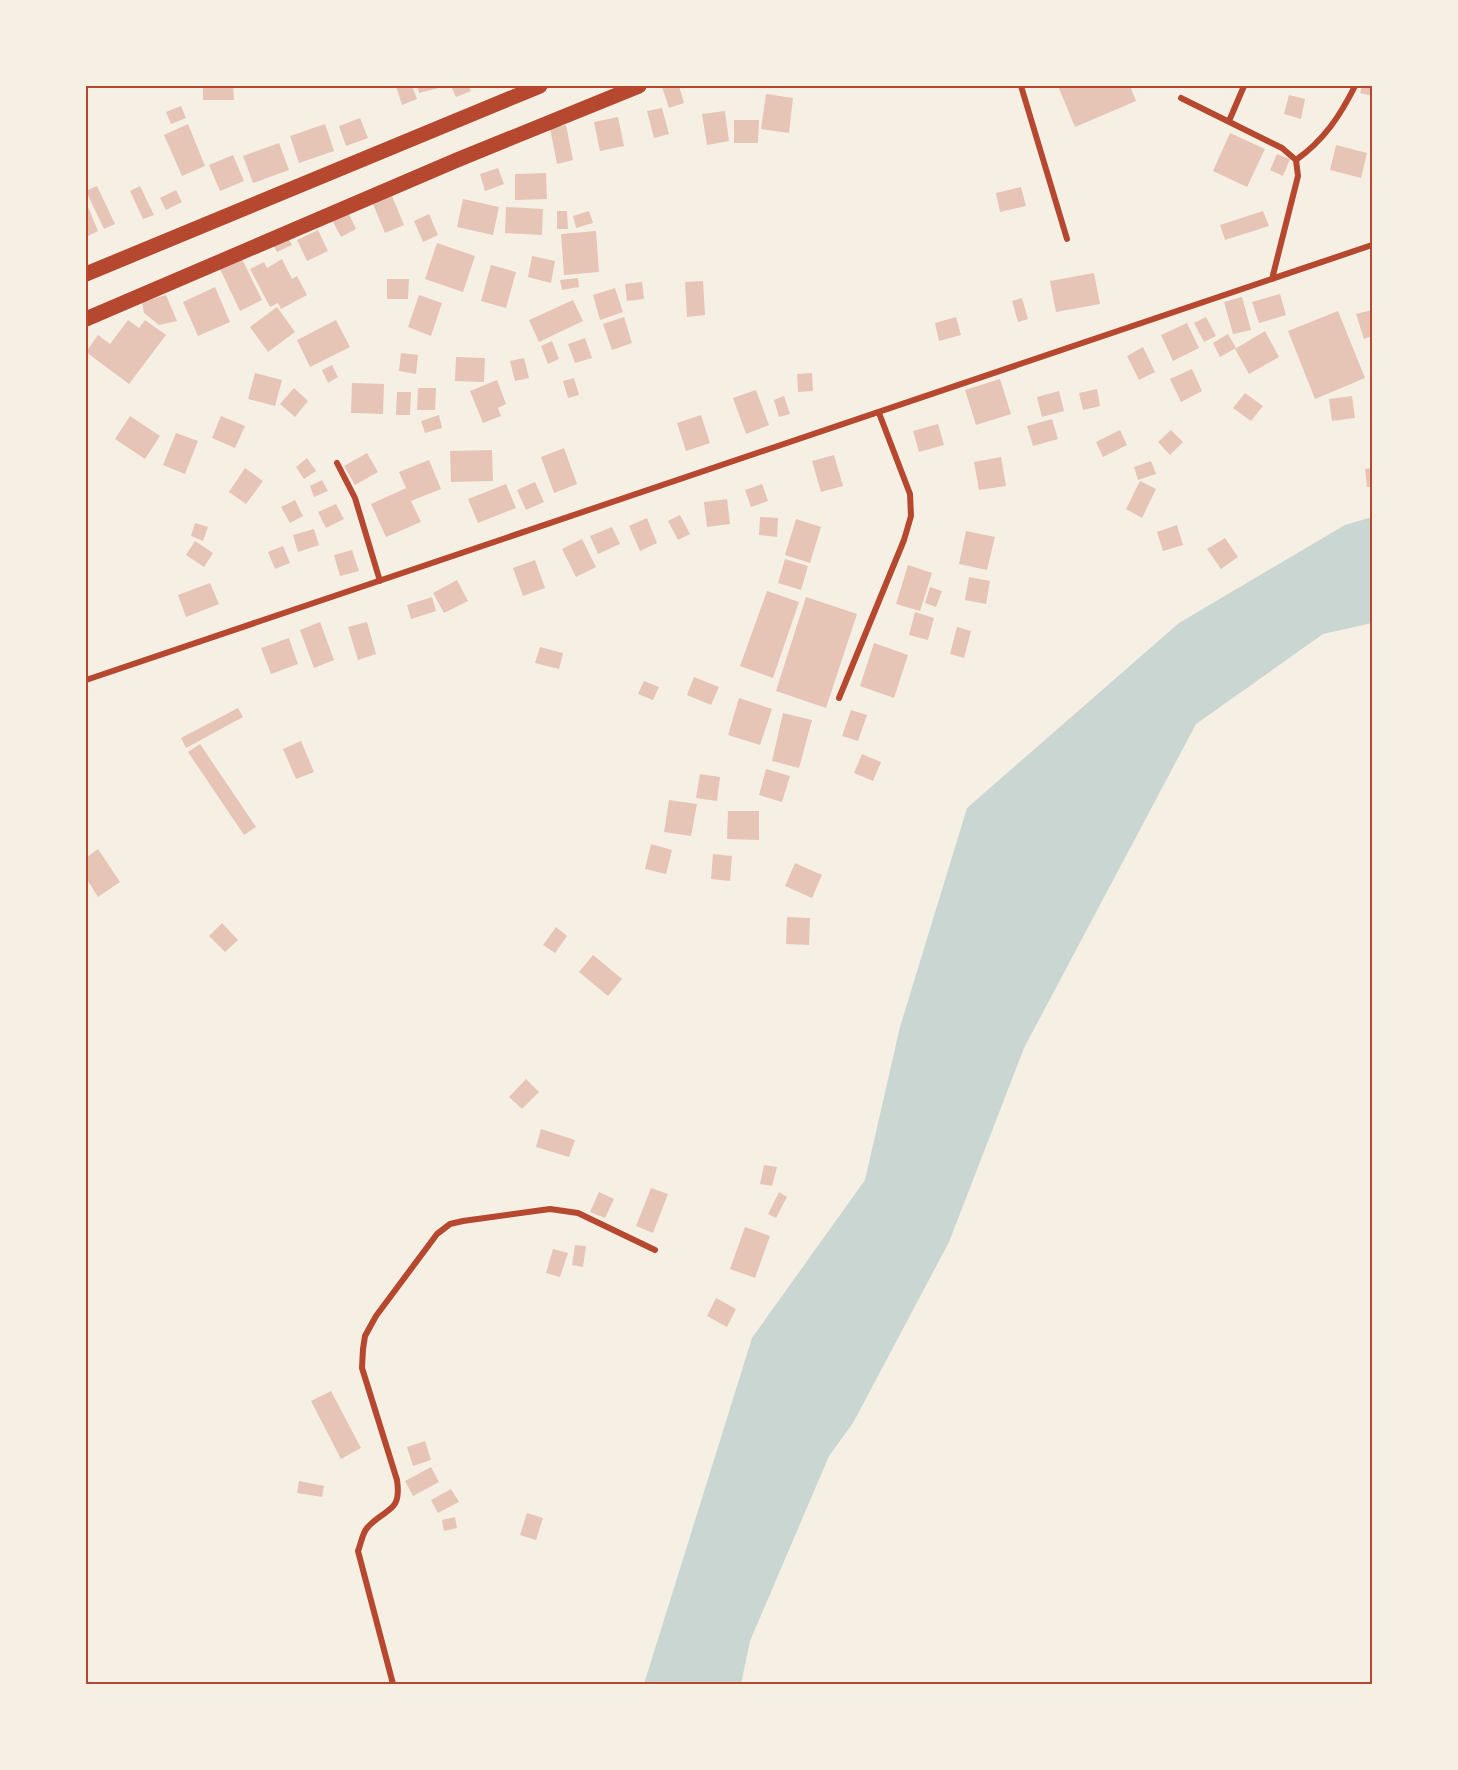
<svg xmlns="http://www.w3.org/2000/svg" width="1458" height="1770" viewBox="0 0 1458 1770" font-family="'Noto Serif',serif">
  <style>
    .water { fill: #c9d6d2 }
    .building { fill: #e6c5b7 }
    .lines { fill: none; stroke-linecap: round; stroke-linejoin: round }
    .minor { stroke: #b5482f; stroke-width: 6 }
    .primary { stroke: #b5482f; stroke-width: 15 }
    .neatline { fill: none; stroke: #b5482f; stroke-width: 2 }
  </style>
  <rect width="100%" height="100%" fill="#f6efe4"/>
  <!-- water -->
  <path class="water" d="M 1372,517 L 1372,623 L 1323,634 L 1196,724 L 1024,1048 L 949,1242 L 853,1423 L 829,1456 L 750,1641 L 741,1684 L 644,1684 L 752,1338 L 865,1180 L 900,1027 L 967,808 L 1179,623 L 1345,525 Z"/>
  <!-- building -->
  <path class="building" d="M 203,86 L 233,86 L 234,100 L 203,100 Z
    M 396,86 L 412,86 L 417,99 L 402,105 Z
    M 417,86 L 439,86 L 439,88 L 419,93 Z
    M 451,86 L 469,86 L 471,91 L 456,97 Z
    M 666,86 L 679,86 L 684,103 L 669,108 L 662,87 Z
    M 1058,86 L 1130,86 L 1136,101 L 1075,127 Z
    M 1362,86 L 1372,86 L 1372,96 L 1360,93 Z
    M 766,94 L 793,98 L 789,133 L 761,129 Z
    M 1289,95 L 1305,99 L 1301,119 L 1284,114 Z
    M 181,106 L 186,118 L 171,124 L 166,112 Z
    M 662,108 L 669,134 L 654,138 L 647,111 Z
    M 725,111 L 729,141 L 707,145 L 702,114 Z
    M 618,117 L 624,146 L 600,151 L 594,122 Z
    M 360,118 L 368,138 L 346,146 L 339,126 Z
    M 734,120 L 759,120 L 758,143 L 734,143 Z
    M 188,124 L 205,166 L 182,176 L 164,135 Z
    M 325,124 L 334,151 L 299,163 L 290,136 Z
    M 566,125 L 573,160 L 557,164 L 550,128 Z
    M 1230,133 L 1265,149 L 1247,187 L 1213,171 Z
    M 279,143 L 289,170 L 253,183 L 243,156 Z
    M 1336,145 L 1367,153 L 1361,178 L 1330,170 Z
    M 1277,154 L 1290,159 L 1283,176 L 1270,170 Z
    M 233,155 L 244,181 L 220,191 L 209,165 Z
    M 498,168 L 504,184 L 485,191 L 480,174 Z
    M 546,173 L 547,199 L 515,200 L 515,174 Z
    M 97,186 L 115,224 L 104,229 L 86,191 Z
    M 140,186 L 154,215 L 143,219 L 130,191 Z
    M 1021,187 L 1026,206 L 1000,212 L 996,193 Z
    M 176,190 L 182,202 L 166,210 L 160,198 Z
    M 392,196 L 404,225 L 385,233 L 373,204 Z
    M 463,199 L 499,207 L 493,235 L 457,227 Z
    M 86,202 L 98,231 L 86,237 Z
    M 506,207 L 543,209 L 542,235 L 505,233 Z
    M 557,211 L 567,211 L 568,229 L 557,229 Z
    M 589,211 L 593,223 L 576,228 L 573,216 Z
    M 1263,211 L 1269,226 L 1225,240 L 1220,225 Z
    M 348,212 L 356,229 L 341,237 L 332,220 Z
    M 429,214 L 438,235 L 423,242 L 414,221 Z
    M 318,230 L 328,251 L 307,261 L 297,240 Z
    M 596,231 L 599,272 L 564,275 L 561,234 Z
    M 286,234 L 292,245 L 277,252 L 271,241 Z
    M 437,243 L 475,256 L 463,292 L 425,279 Z
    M 532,256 L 555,261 L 551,283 L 528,277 Z
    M 242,259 L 262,300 L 240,311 L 220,269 Z
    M 282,259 L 292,279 L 297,276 L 307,295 L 281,309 L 278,303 L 270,307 L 250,269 L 264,262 L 267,268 Z
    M 491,265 L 516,272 L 506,308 L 481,301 Z
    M 1094,273 L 1100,304 L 1056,312 L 1050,281 Z
    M 578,278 L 579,287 L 562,290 L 560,280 Z
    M 387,279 L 409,279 L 408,299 L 387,299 Z
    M 703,281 L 705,315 L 687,317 L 685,282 Z
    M 642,282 L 644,299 L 627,301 L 625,284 Z
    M 215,287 L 230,322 L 198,336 L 183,302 Z
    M 615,288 L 623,312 L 600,320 L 593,295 Z
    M 1280,294 L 1286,315 L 1259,323 L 1252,302 Z
    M 166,295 L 177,321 L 159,325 L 144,313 L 142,302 Z
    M 419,295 L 442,303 L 431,336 L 408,327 Z
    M 1242,297 L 1251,330 L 1233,334 L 1224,302 Z
    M 1022,298 L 1028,319 L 1018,322 L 1012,301 Z
    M 573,300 L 583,321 L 539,342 L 529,320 Z
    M 277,307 L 295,332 L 268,352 L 250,327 Z
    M 1372,310 L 1372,336 L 1364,339 L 1356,314 Z
    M 1338,311 L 1365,378 L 1315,399 L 1288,331 Z
    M 624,317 L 632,343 L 612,350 L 603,324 Z
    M 956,317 L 961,335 L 939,341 L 935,323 Z
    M 1206,317 L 1216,336 L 1204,342 L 1194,323 Z
    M 128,320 L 139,328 L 145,320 L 166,335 L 129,384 L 86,352 L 98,335 L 110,344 Z
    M 336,320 L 350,347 L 310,367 L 297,340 Z
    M 1187,323 L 1199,348 L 1173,361 L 1161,335 Z
    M 1265,331 L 1279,357 L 1249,374 L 1235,349 Z
    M 1228,334 L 1236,348 L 1220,357 L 1213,343 Z
    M 585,338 L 592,358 L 575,363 L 568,344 Z
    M 552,341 L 559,359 L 548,364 L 541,346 Z
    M 1143,347 L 1155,372 L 1139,380 L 1127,356 Z
    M 401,353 L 418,355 L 416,374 L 399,371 Z
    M 456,357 L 485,358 L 484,382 L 455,381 Z
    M 524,358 L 529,378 L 515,381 L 510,361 Z
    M 332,365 L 338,377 L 328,383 L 322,370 Z
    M 1192,369 L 1202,391 L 1181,402 L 1170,379 Z
    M 255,373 L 282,380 L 275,406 L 248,399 Z
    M 812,373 L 813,391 L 798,392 L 797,374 Z
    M 574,378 L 579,395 L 568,398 L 563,381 Z
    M 1000,379 L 1011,414 L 976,425 L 965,390 Z
    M 497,380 L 506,404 L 498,408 L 501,416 L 483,423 L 470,391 Z
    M 352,383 L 384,384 L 383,414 L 351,413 Z
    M 294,388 L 308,401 L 295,417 L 280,404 Z
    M 418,388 L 436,388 L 435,410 L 417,410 Z
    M 1097,389 L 1100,406 L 1083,410 L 1079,393 Z
    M 756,390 L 769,425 L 746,434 L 733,398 Z
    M 1059,391 L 1064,411 L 1042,417 L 1037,397 Z
    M 397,392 L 411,392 L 410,415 L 396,415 Z
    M 1245,393 L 1263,406 L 1251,421 L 1233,408 Z
    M 784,396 L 790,414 L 779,417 L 774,400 Z
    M 1352,396 L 1355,418 L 1332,421 L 1329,399 Z
    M 439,415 L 442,428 L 425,433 L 421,421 Z
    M 701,415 L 710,443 L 686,451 L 677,423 Z
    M 130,416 L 160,436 L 145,459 L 115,439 Z
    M 221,416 L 245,426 L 235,448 L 212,438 Z
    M 1052,419 L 1058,439 L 1033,446 L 1027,426 Z
    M 938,424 L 944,445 L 919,452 L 913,431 Z
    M 1120,430 L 1127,445 L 1103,457 L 1096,442 Z
    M 1171,430 L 1183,442 L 1170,455 L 1158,442 Z
    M 176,433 L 198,441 L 185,474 L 163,465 Z
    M 564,448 L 577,484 L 554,493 L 541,457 Z
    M 492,450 L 493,481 L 451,482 L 450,451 Z
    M 367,453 L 378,472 L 355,485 L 344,466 Z
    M 834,455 L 843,486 L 821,492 L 812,461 Z
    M 1001,457 L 1006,486 L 979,490 L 974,462 Z
    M 307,458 L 316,471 L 304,479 L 296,467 Z
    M 429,460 L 441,489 L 411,501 L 421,522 L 386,537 L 371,504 L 406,488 L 399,472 Z
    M 1151,461 L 1156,474 L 1138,480 L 1134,467 Z
    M 245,468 L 263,481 L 246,504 L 229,492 Z
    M 1372,468 L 1372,487 L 1367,487 L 1365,469 Z
    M 322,480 L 328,491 L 314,497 L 310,486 Z
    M 1140,481 L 1156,489 L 1142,518 L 1126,509 Z
    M 535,482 L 544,502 L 526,510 L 517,490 Z
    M 506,484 L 516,508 L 478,523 L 468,499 Z
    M 762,484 L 768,501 L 751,507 L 745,490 Z
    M 727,499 L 730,524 L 707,527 L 704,502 Z
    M 295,500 L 303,516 L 290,523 L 281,507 Z
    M 336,504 L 344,519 L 326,528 L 318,512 Z
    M 680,515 L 690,534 L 678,540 L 668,521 Z
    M 760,517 L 778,518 L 777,537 L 759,535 Z
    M 647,518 L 657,543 L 640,551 L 629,526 Z
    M 796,519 L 821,527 L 810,563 L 785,555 Z
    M 195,523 L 208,527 L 203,541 L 191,536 Z
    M 1177,525 L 1183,545 L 1163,551 L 1157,532 Z
    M 612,527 L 620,544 L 598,554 L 590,536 Z
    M 314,529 L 319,545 L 298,552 L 293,535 Z
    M 966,531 L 995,537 L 987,570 L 959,564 Z
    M 1225,538 L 1238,557 L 1221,569 L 1207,549 Z
    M 582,539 L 596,567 L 576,577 L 562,549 Z
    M 195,541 L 213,553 L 204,567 L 186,555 Z
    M 283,546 L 290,563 L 275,569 L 268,552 Z
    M 352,550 L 359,571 L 340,576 L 334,555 Z
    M 785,559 L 808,566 L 801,590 L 778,583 Z
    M 535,560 L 545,588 L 523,596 L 513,568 Z
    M 908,565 L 932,573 L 920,611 L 896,604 Z
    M 969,577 L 990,581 L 986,604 L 965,600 Z
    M 457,580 L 468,601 L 444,613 L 433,593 Z
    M 210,583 L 219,604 L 186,617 L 178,595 Z
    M 930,587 L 942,591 L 936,607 L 925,603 Z
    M 767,591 L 799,602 L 773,678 L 740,666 Z
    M 432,597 L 436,611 L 411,619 L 407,605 Z
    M 806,597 L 857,614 L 826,708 L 776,691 Z
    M 915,612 L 934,618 L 928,640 L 909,635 Z
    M 320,622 L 334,660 L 314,668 L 300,630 Z
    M 367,622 L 376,654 L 358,660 L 348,627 Z
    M 957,627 L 971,631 L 964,658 L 950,654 Z
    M 289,638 L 298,664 L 271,674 L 261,648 Z
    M 874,643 L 908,655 L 894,698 L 860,686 Z
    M 540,647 L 563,653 L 559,669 L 535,663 Z
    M 694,677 L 719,687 L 711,705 L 687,695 Z
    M 644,681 L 659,687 L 653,700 L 638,694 Z
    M 739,698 L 772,709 L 760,745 L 728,735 Z
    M 238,708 L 243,717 L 186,748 L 181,738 Z
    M 851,710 L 867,715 L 858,741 L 842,736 Z
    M 783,713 L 812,720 L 799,768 L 772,761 Z
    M 301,741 L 314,772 L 296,779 L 283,749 Z
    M 200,744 L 256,827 L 244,835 L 188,752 Z
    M 862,754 L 881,762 L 873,781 L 854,773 Z
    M 766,769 L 790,776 L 782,802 L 759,795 Z
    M 700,774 L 720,777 L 717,801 L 696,798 Z
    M 669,800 L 697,804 L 691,836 L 664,832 Z
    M 728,811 L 759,811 L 759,840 L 727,839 Z
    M 651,844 L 672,850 L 666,874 L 645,869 Z
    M 98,849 L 120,882 L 98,897 L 86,878 L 86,858 Z
    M 713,854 L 732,856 L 730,881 L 711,879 Z
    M 795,863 L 822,875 L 812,898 L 785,886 Z
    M 787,917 L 810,918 L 809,945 L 786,944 Z
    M 222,923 L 238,940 L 225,952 L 209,936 Z
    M 556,927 L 567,936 L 555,953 L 543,945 Z
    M 593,955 L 622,979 L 608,996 L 579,972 Z
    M 526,1079 L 539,1092 L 522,1109 L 509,1097 Z
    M 541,1129 L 575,1140 L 569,1157 L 536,1147 Z
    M 764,1165 L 777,1167 L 772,1186 L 760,1184 Z
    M 651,1188 L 668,1194 L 653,1233 L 636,1226 Z
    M 599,1192 L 614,1199 L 605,1218 L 590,1212 Z
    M 779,1192 L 787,1197 L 776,1218 L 768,1214 Z
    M 745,1227 L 770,1236 L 755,1278 L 730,1269 Z
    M 575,1245 L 586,1246 L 583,1267 L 572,1265 Z
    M 553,1249 L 568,1253 L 560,1277 L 546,1273 Z
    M 716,1298 L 736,1309 L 727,1327 L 707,1316 Z
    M 331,1391 L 361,1448 L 341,1459 L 311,1401 Z
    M 425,1441 L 431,1460 L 413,1466 L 407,1447 Z
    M 431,1467 L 439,1482 L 413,1496 L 405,1481 Z
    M 299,1481 L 324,1486 L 322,1497 L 297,1493 Z
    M 451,1489 L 459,1502 L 438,1513 L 431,1500 Z
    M 527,1513 L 543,1518 L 536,1540 L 520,1535 Z
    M 455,1517 L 457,1528 L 444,1531 L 442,1520 Z"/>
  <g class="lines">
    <!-- minor -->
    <path class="minor" d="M 1021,86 L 1067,239
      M 1181,98 L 1282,148 L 1296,160 L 1298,176 L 1272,279
      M 1229,121 L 1244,86
      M 1296,160 C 1324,140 1340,116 1355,86
      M 337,463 L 355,498 L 380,581
      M 86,680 L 1372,245
      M 839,698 L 904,540 L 911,516 L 910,494 L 879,413
      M 393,1684 L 358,1551 C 361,1544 362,1534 367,1528 C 385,1507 402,1514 397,1480 L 362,1368 L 363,1349 L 365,1336 L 376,1316 L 437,1234 L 450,1224 L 463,1221 L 550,1209 L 578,1213 L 655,1250"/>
    <!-- primary -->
    <path class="primary" d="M 86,274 L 540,86
      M 86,319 L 457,160 L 639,86"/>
  </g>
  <!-- border -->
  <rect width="1458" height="1770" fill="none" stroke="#f6efe4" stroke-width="174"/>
  <rect x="87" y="87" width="1284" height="1596" class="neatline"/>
</svg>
